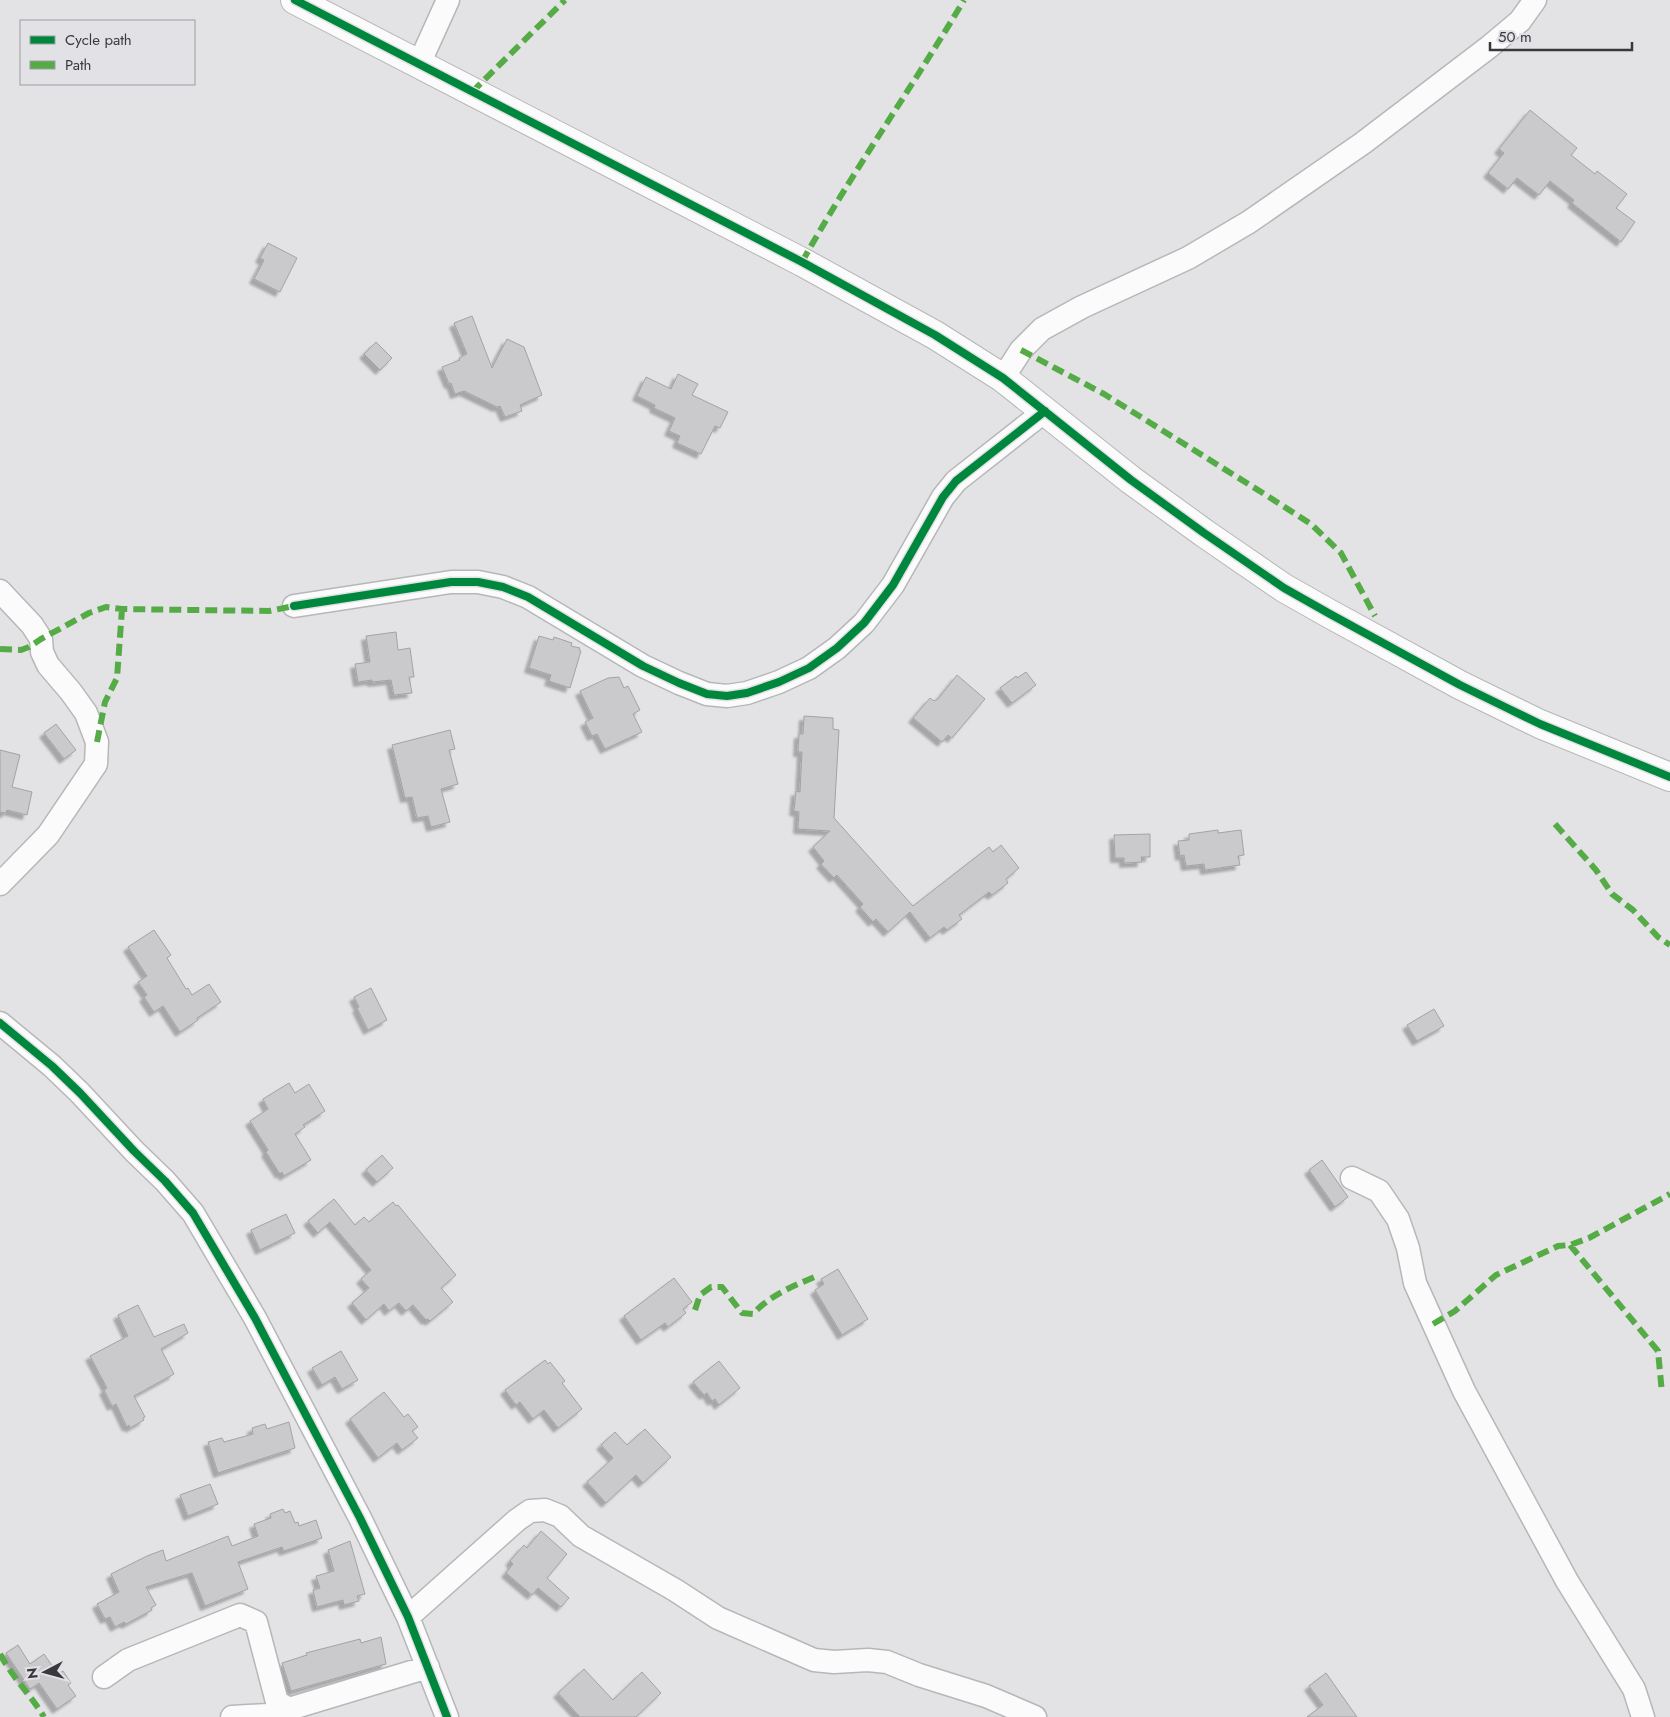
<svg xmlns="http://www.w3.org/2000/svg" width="1670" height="1717" viewBox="0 0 1670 1717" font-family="Jost,sans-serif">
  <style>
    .building { fill: #cac9cb; stroke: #a3a2a5; filter: url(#shadow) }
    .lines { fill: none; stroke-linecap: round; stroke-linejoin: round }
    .street-casing { stroke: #b7b7b9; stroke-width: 25 }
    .secondary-casing { stroke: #b7b7b9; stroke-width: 30 }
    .street { stroke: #fbfbfb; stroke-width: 22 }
    .secondary { stroke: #fbfbfb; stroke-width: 28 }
    .quiet { stroke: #55ac46; stroke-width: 6; stroke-dasharray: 12 6; stroke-linecap: butt }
    .cycleway-casing { stroke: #e2e1e6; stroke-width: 11 }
    .cycleway { stroke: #00873e; stroke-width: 8 }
  </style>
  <defs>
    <filter id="shadow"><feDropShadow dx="-4.5" dy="4.5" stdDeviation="1" flood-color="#0004"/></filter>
  </defs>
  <rect width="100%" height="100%" fill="#e3e2e5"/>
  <!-- building -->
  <path class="building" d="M 1530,110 L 1577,148 L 1571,155 L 1595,174 L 1597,171 L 1627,194 L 1616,208 L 1635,222 L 1621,242 L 1572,203 L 1574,200 L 1550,181 L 1539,195 L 1517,178 L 1508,189 L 1488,173 L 1504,153 L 1499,149 Z
    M 268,243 L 297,258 L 280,292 L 254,279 L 264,260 L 260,258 Z
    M 472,316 L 492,368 L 507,339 L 524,347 L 542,395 L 520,405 L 522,411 L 505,417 L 500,406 L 497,407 L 464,391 L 455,394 L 451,383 L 449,384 L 442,367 L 460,360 L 459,358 L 467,354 L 454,323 Z
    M 376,342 L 392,358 L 380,370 L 364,354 Z
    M 678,374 L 698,384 L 692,395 L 728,412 L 720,428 L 715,426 L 701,454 L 677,443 L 680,436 L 669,431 L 675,418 L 654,408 L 655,405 L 637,396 L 646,377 L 671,389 Z
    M 396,632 L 398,650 L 410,648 L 414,677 L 409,677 L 412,693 L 394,695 L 391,680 L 372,682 L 372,680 L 358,682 L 355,664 L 370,662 L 366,636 Z
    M 539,636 L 553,640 L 554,637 L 572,643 L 571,646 L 580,648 L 579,650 L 581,651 L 570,688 L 549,681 L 551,675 L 529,668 Z
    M 1026,672 L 1036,685 L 1012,703 L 1000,688 L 1016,676 L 1017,678 Z
    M 957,675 L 985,699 L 952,738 L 948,735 L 942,742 L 913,718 L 930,698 L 934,701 L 938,699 Z
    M 619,677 L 624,688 L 628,686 L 640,710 L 633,714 L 642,732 L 605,749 L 597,734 L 592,736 L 585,722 L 593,718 L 580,691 L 608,678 Z
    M 804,716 L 833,718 L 833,729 L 839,730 L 834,818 L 913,906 L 989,847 L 993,852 L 1001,845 L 1019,868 L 1006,879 L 1008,883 L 992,895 L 989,892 L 959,915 L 962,919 L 947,930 L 944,927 L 930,938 L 910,912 L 888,932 L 876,919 L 873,922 L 860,907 L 863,904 L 837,875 L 834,878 L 821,864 L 824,861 L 813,847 L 830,831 L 798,829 L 799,812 L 794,811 L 796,791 L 800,792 L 802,752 L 798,752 L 799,734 L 803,734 Z
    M 56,724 L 76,750 L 64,759 L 44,733 Z
    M 450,730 L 455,749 L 449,750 L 458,784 L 441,789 L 450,822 L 431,827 L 428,816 L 417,818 L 412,797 L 405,798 L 392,745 Z
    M 0,750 L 20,755 L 12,787 L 32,792 L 27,815 L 7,810 L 6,813 L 0,812 Z
    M 1218,830 L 1218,833 L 1241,830 L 1244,855 L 1238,856 L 1240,865 L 1205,870 L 1204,864 L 1186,866 L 1184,855 L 1180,856 L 1178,841 L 1189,840 L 1189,834 Z
    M 1150,834 L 1150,857 L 1141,857 L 1142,862 L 1124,863 L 1124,858 L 1115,858 L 1114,835 Z
    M 154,930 L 171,955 L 167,958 L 186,989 L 188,988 L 192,995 L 209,984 L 221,1002 L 197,1018 L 198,1020 L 180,1032 L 163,1006 L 154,1012 L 144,997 L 147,995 L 138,982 L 147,976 L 128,947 Z
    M 371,988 L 387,1020 L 368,1030 L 357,1008 L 359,1007 L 354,997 Z
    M 1434,1009 L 1444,1026 L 1417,1041 L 1407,1025 Z
    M 289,1083 L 295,1093 L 309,1084 L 325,1111 L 303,1125 L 305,1127 L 295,1134 L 311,1160 L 284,1176 L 282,1172 L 280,1174 L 266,1152 L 268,1150 L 250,1121 L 268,1109 L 263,1099 Z
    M 382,1155 L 393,1168 L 377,1182 L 366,1170 Z
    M 1322,1160 L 1348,1197 L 1335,1207 L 1309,1170 Z
    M 334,1199 L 355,1225 L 364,1217 L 369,1222 L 393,1202 L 396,1206 L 398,1205 L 456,1275 L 441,1288 L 453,1302 L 430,1321 L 428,1319 L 426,1320 L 413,1305 L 406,1311 L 399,1303 L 389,1311 L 384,1304 L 366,1320 L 352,1303 L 369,1288 L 361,1279 L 371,1270 L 330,1222 L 318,1233 L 308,1221 Z
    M 286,1214 L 295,1233 L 260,1250 L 251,1230 Z
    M 838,1269 L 868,1319 L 842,1335 L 815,1290 L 824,1284 L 821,1279 Z
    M 674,1278 L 692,1302 L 683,1309 L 686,1313 L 668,1327 L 665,1323 L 641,1340 L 624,1316 Z
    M 138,1305 L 154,1337 L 184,1324 L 188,1333 L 161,1349 L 174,1374 L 134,1396 L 145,1417 L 143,1418 L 144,1420 L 130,1428 L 129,1425 L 127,1427 L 116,1404 L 112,1406 L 104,1390 L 107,1388 L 90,1356 L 128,1336 L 118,1315 Z
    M 341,1351 L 358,1380 L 342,1389 L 335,1377 L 322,1385 L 312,1368 Z
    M 545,1360 L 548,1364 L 550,1362 L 565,1381 L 562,1383 L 582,1409 L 558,1428 L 544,1410 L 533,1419 L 520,1402 L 516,1405 L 505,1390 Z
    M 719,1361 L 740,1388 L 719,1405 L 715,1399 L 712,1401 L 707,1393 L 704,1395 L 693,1382 Z
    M 384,1392 L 404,1417 L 408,1414 L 418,1427 L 412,1431 L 418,1438 L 402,1450 L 397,1443 L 378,1458 L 350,1419 Z
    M 289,1422 L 295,1448 L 218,1473 L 208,1442 L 222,1438 L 224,1442 L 253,1434 L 252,1428 L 265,1424 L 267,1429 Z
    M 645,1429 L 671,1457 L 643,1483 L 636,1475 L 606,1503 L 587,1482 L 613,1458 L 601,1445 L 615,1432 L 627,1445 Z
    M 210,1484 L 218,1504 L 188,1516 L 180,1495 Z
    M 283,1509 L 285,1513 L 290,1511 L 295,1523 L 298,1522 L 299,1526 L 316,1520 L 322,1538 L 284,1551 L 282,1547 L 238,1562 L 248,1589 L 205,1606 L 192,1573 L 146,1587 L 156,1605 L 151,1608 L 152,1610 L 126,1624 L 124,1622 L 115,1627 L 110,1617 L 105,1619 L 97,1604 L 119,1592 L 111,1574 L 147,1556 L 163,1550 L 166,1561 L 228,1536 L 232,1546 L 258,1536 L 254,1524 L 271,1518 L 270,1514 Z
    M 541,1531 L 567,1554 L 547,1578 L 569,1598 L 561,1607 L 538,1588 L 532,1595 L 506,1573 L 513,1564 L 510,1561 L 524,1545 L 527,1548 Z
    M 350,1541 L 365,1594 L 357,1596 L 359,1601 L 344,1605 L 343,1600 L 317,1607 L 313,1590 L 320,1588 L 316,1576 L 334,1571 L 328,1550 Z
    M 381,1637 L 386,1664 L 291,1691 L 282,1663 L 307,1655 L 306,1653 L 360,1639 L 361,1643 Z
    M 18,1645 L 30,1664 L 44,1654 L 58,1674 L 63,1671 L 71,1683 L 68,1685 L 76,1696 L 57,1709 L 39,1683 L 30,1689 L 6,1653 Z
    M 584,1669 L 613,1700 L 642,1672 L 661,1693 L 636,1717 L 580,1717 L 558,1693 Z
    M 1326,1673 L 1357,1717 L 1307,1717 L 1323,1705 L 1309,1686 Z"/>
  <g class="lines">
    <!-- street casing -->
    <g class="street-casing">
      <path id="street" d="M 419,64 L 448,0
        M 1003,378 L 1021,350 L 1042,329 L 1082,307 L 1188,258 L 1249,222 L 1363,143 L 1489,47 L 1520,21 L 1535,0
        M 0,591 L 32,625 L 41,639 L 42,652 L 48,665 L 71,692 L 86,713 L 97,742 L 96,764 L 48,835 L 0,884
        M 294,606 L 451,582 L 478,582 L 503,587 L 528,597 L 643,666 L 679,683 L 707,694 L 727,696 L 747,693 L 779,682 L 809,668 L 837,648 L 864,623 L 893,585 L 943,497 L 956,481 L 1045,411
        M 0,1023 L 52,1066 L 80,1093 L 134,1151 L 165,1181 L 193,1213 L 255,1318 L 360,1518 L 408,1617 L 447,1717
        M 1352,1178 L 1379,1191 L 1398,1219 L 1408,1248 L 1415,1283 L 1464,1391 L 1567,1581 L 1634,1689 L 1643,1717
        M 408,1617 L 517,1520 L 530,1511 L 545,1510 L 560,1516 L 581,1536 L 675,1590 L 718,1618 L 814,1660 L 834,1662 L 868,1660 L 887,1662 L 919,1675 L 986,1696 L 1035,1717
        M 104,1677 L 128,1660 L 240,1615 L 256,1622 L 277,1702 L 289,1709 L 428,1667
        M 232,1717 L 267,1715 L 289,1709"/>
    </g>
    <!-- secondary casing -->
    <g class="secondary-casing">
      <path id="secondary" d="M 295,0 L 802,262 L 935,335 L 1003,378 L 1131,480 L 1204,533 L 1284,588 L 1330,614 L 1460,685 L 1507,708 L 1540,724 L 1670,777"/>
    </g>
    <!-- street -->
    <use href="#street" class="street"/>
    <!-- secondary -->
    <use href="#secondary" class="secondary"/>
    <!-- quiet -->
    <path class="quiet" d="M 472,92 L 565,0
      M 802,262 C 852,172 912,88 964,0
      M 1021,350 L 1104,394 L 1266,495 L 1311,524 L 1341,553 L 1375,616
      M 0,649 L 21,650 L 29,647 L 41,639 L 89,613 L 106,607 L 122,609 L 269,611 L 294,606
      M 97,742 L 105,702 L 117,678 L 122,609
      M 1555,824 L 1596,870 L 1612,894 L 1633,910 L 1658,937 L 1670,945
      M 1570,1245 L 1658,1351 L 1662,1393
      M 695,1310 L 700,1295 L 711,1287 L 722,1287 L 742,1313 L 753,1314 C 771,1294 796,1285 819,1275
      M 1433,1324 L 1455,1311 L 1496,1275 L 1558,1246 L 1570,1245 L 1589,1238 L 1670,1194
      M 0,1654 C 12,1677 31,1695 44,1717"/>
    <!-- cycleway casing -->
    <g class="cycleway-casing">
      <path id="cycleway" d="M 295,0 L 802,262 L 935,335 L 1003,378 L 1131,480 L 1204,533 L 1284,588 L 1330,614 L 1460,685 L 1507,708 L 1540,724 L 1670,777
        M 294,606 L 451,582 L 478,582 L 503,587 L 528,597 L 643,666 L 679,683 L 707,694 L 727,696 L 747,693 L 779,682 L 809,668 L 837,648 L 864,623 L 893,585 L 943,497 L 956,481 L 1045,411
        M 0,1023 L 52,1066 L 80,1093 L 134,1151 L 165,1181 L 193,1213 L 255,1318 L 360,1518 L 408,1617 L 447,1717"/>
    </g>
    <!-- cycleway -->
    <use href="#cycleway" class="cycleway"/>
  </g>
  <!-- legend -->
  <rect x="20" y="20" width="175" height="65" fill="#e2e1e6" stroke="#9e9ea2"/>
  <rect x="30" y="36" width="25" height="8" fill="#00873e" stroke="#9e9ea2"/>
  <text x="65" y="45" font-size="15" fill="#39393b">Cycle path</text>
  <rect x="30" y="61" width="25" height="8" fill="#55ac46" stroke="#9e9ea2"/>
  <text x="65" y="70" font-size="15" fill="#39393b">Path</text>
  <!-- north arrow -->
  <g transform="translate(45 1672) rotate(264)" stroke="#e2e1e6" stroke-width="4" paint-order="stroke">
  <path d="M0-4L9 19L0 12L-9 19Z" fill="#39393b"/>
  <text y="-8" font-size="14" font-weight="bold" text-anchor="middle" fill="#39393b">N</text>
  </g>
  <!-- scale -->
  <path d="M1490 42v8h142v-8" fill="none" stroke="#39393b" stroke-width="2.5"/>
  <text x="1498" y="42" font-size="15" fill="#39393b" stroke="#e2e1e6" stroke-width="4" paint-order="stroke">50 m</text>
</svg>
